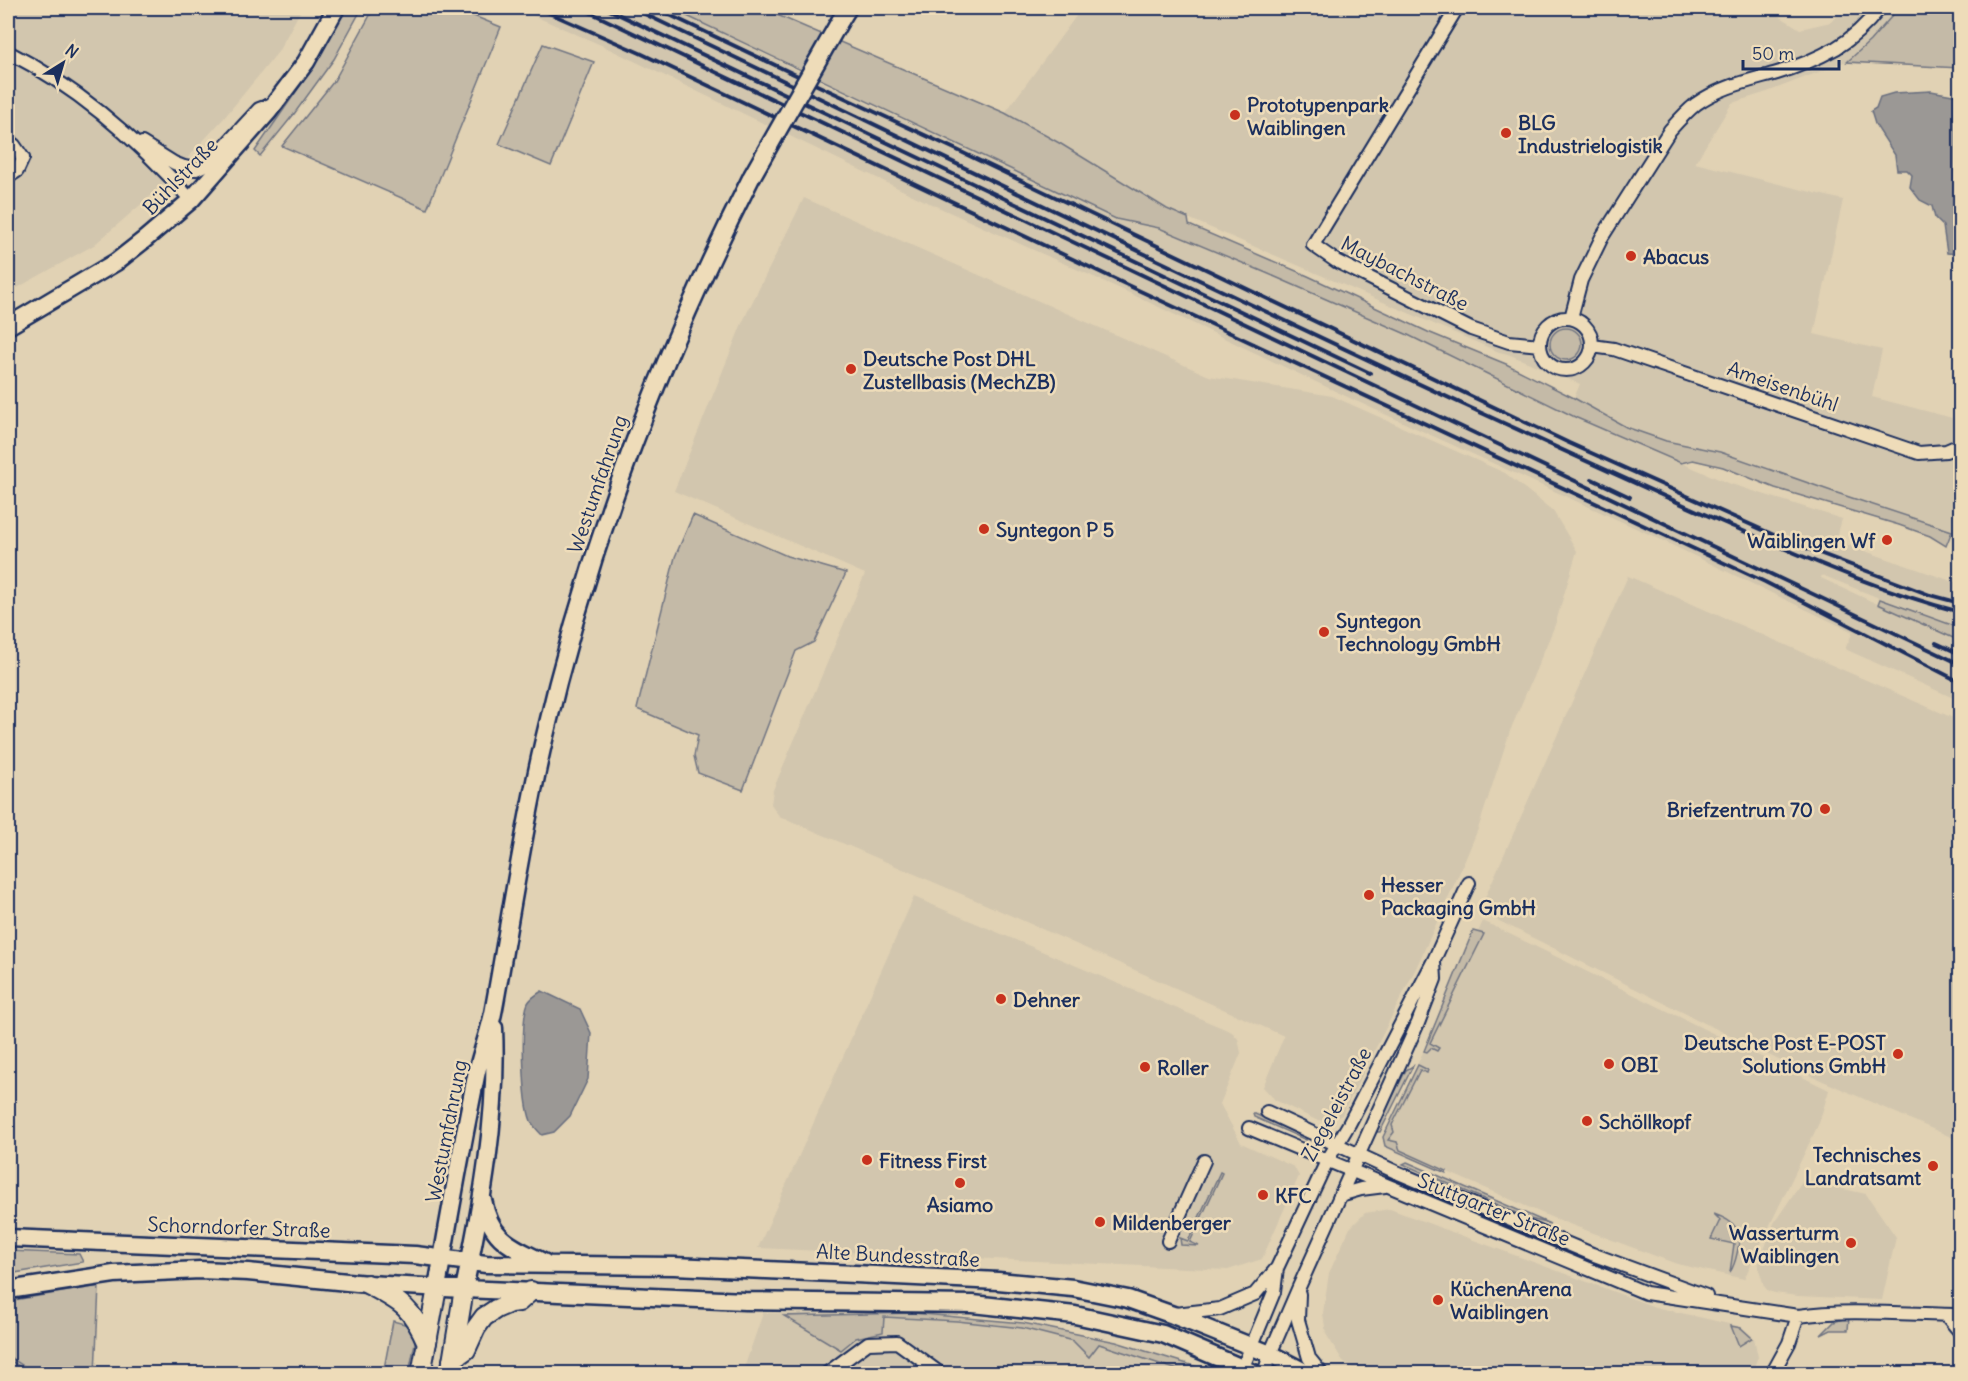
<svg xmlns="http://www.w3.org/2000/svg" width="1968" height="1381" viewBox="0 0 1968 1381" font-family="Delius,sans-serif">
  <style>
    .built { fill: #d2c6ae }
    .green { fill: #c4baa7; stroke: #707482; stroke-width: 1.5 }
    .water { fill: #9b9895; stroke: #686e7f; stroke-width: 1.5 }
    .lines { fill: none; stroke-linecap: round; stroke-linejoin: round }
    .minor-casing { stroke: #1b2f5e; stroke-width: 16 }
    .major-casing { stroke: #1b2f5e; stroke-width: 21 }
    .highway-casing { stroke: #1b2f5e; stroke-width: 22 }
    .minor { stroke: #eedcb9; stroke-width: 12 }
    .major { stroke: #eedcb9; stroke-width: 16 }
    .highway { stroke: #eedcb9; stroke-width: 18 }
    .rail { stroke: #1b2f5e; stroke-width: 4 }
    .major-bridge-casing { stroke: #1b2f5e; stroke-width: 21; stroke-linecap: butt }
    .major-bridge { stroke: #eedcb9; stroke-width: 16 }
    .poi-dot { fill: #c8321e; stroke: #eedcb9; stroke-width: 2 }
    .labels { text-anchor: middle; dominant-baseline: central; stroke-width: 5; stroke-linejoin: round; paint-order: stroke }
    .poi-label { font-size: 20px; font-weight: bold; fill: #1b2f5e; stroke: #eedcb9; text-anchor: start }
    .street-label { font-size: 20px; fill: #1b2f5e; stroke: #eedcb9 }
  </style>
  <rect width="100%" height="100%" fill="#e1d2b4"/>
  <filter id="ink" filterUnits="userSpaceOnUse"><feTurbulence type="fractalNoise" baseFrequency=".0167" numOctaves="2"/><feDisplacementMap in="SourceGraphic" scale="12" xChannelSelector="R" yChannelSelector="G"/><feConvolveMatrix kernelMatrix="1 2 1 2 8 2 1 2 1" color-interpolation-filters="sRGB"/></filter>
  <g filter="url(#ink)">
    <!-- built -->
    <path class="built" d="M 8,8 L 302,8 L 278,52 L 224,118 L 161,187 L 94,245 L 8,293 Z
      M 516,8 L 670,8 L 832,87 L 1116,218 L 1140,221 L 1264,272 L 1406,334 L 1577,418 L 1728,483 L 1842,519 L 1836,541 L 1960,584 L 1960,628 L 1909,610 L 1822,575 L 1821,578 L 1960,642 L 1960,701 L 1845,649 L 1853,632 L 1807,610 L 1653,536 L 1356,401 L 1123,290 L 929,203 L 601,45 Z
      M 1082,8 L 1766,8 L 1800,29 L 1831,22 L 1843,8 L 1960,8 L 1960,67 L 1847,61 L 1767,92 L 1732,103 L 1695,163 L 1843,200 L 1814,334 L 1882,350 L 1872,397 L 1960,420 L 1960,477 L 1952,531 L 1834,492 L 1720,452 L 1666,441 L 1626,427 L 1574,398 L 1580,384 L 1508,354 L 1499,352 L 1167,209 L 1061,144 L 1005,113 Z
      M 804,198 L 1209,376 L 1332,396 L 1505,473 L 1553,511 L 1577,551 L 1555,625 L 1510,731 L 1478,829 L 1463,865 L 1417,966 L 1342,1115 L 1331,1121 L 1316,1120 L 1275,1100 L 1263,1087 L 1284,1036 L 994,908 L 779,816 L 771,804 L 773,790 L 865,574 L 674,491 L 743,321 Z
      M 1628,576 L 1960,721 L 1960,1141 L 1807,1074 L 1479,911 Z
      M 914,897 L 1232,1032 L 1238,1039 L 1241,1053 L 1220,1104 L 1241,1143 L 1294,1167 L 1299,1176 L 1262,1259 L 1228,1270 L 758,1248 Z
      M 1483,921 L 1829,1090 L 1819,1123 L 1744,1279 L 1677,1264 L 1553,1218 L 1388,1146 L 1385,1135 Z
      M 1803,1180 L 1866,1194 L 1896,1237 L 1882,1300 L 1798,1296 L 1775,1293 L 1768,1291 L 1764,1286 L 1758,1266 L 1774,1223 Z
      M 1390,1209 L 1655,1307 L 1742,1327 L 1754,1338 L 1758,1357 L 1751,1374 L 1359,1373 L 1343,1361 L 1326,1334 L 1323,1313 L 1329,1273 L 1350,1228 L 1365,1213 Z
      M 763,1313 L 945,1316 L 1103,1340 L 1195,1374 L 742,1374 Z"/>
    <!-- green -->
    <path class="green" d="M 345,8 L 362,8 L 334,59 L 294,114 L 260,156 L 255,151 L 309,73 Z
      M 374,8 L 454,8 L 501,27 L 427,209 L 282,146 L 334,81 Z
      M 670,8 L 761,8 L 1005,113 L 1061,144 L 1167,209 L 1188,218 L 1189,225 L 1308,276 L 1428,332 L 1506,364 L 1574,398 L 1626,427 L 1666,441 L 1720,452 L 1834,492 L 1952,531 L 1946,546 L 1930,536 L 1899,525 L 1775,488 L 1723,467 L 1693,460 L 1681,463 L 1577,418 L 1406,334 L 1264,272 L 1159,228 L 1116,219 Z
      M 1899,8 L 1960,8 L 1960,68 L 1847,62 L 1870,41 Z
      M 543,44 L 594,62 L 551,166 L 499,144 Z
      M1550 344a16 16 0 1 1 32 0a16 16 0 1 1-32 0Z
      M 693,515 L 787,556 L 846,573 L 814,642 L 796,651 L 743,790 L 698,773 L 694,756 L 698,735 L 637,709 L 675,557 Z
      M 1880,599 L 1960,628 L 1960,641 L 1878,604 Z
      M 1473,931 L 1484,934 L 1430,1043 L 1439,1048 L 1437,1051 L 1431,1048 L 1427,1052 L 1424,1051 Z
      M 1418,1065 L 1428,1070 L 1427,1073 L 1420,1070 L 1392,1125 L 1394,1132 L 1388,1140 L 1397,1142 L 1400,1150 L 1447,1171 L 1446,1173 L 1385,1146 L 1383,1137 Z
      M 1413,1066 L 1380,1132 L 1375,1132 L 1406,1070 Z
      M 1253,1114 L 1255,1114 L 1307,1137 L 1306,1140 L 1254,1117 Z
      M 1407,1162 L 1550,1224 L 1530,1219 L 1403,1164 Z
      M 1220,1172 L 1222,1173 L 1190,1242 L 1199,1246 L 1181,1245 L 1180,1238 L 1188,1241 Z
      M 1714,1214 C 1734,1221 1742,1229 1738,1249 C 1736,1258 1735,1265 1730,1272 L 1734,1244 L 1711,1239 L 1720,1220 Z
      M 8,1251 L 79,1254 L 83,1262 L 8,1274 Z
      M 99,1286 L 95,1373 L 34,1373 L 8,1356 L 8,1301 Z
      M 912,1313 L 1023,1323 L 1116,1342 L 1217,1373 L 1187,1373 L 1099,1344 L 1089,1357 L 1073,1341 L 1022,1328 L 957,1321 L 884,1317 L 883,1332 L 856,1338 L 841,1350 L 784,1316 Z
      M 1849,1317 L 1848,1330 L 1831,1330 L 1821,1335 L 1834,1322 Z
      M 393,1321 L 412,1326 L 415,1343 L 409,1373 L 383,1374 Z
      M 1731,1326 L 1741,1328 L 1752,1338 L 1739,1346 Z
      M 8,1359 L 30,1373 L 8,1373 Z"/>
    <!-- water -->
    <path class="water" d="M 1931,91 L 1958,96 L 1960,95 L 1960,254 L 1947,253 L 1943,226 L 1935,218 L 1932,206 L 1920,200 L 1910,187 L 1912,175 L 1907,170 L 1897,170 L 1895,155 L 1875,124 L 1871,111 L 1876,108 L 1880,97 L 1894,93 Z
      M 542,991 L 580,1009 L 591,1033 L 588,1079 L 570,1116 L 554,1132 L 542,1135 C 538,1131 533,1126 531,1121 C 523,1101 520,1022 528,1003 C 531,998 537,994 542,991 Z"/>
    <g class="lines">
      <!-- minor casing -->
      <g class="minor-casing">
        <path id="minor" d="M 1457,8 L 1313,245 L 1336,261 L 1471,329 L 1509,342 L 1540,345
          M 8,52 C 79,88 138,140 191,200
          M 142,143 L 174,163 L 184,167 L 196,169 L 209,163 L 259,109 L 275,103
          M 8,145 L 14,145 L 23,158 L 17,171 L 8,177
          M1540 344a26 26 0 1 1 52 0a26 26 0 1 1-52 0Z
          M 1571,318 L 1581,280 L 1602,237 L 1670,130 C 1678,121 1686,112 1696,104 C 1719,87 1749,81 1777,73 C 1797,67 1818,58 1836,48 C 1853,38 1868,23 1880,8
          M 1592,346 L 1614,349 L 1919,453 L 1946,451 L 1960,445
          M 1267,1112 L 1396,1172 L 1592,1254 L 1706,1296
          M 1249,1128 L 1646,1293 L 1798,1316 C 1853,1308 1906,1315 1960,1315
          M 1340,1195 L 1361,1189 L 1385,1186
          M 1168,1241 L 1204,1161
          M 1299,1294 L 1298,1320 L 1309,1358 L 1322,1374
          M 1175,1314 L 1220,1309 L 1255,1294 L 1277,1268 L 1327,1161 L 1349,1124 L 1434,960 L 1469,883
          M 1946,1315 L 1960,1332
          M 1243,1367 L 1274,1292 L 1277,1268
          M 826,1374 L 868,1343 L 897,1342 L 941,1374
          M 1264,1374 L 1270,1354 L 1299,1287 L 1418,1023 L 1435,979 L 1434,962
          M 1772,1374 L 1789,1343 L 1798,1316"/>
      </g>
      <!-- major casing -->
      <g class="major-casing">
        <path id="major" d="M 840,21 L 848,8
          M 8,326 L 116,262 L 144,240 L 191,200 L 269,111 L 306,62 L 336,8
          M 483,1200 C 491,1241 511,1246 545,1263
          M 8,1238 L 415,1255 L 486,1264 L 674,1266 L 855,1274 L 998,1281 L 1073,1288 L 1128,1299 L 1173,1315 L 1270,1354 L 1309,1374
          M 437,1288 C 449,1217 462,1146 476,1076 C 481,1053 490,1031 494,1008 C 510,920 523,831 543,744 C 588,546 660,357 752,176
          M 464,1289 C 482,1204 498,1116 494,1028
          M 8,1290 L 114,1274 L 200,1270 L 248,1272 L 367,1284 L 464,1289 L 745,1301 L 973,1304 L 1075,1315 L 1163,1334 L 1256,1374"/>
      </g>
      <!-- highway casing -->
      <g class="highway-casing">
        <path id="highway" d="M 367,1284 C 401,1302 411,1306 427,1343
          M 452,1360 L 466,1350 L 476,1328 L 484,1317 L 496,1309 L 510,1303 L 519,1302 L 531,1291
          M 421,1374 L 437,1288
          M 450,1374 L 464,1289"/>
      </g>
      <!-- minor -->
      <use href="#minor" class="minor"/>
      <!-- major -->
      <use href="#major" class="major"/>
      <!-- highway -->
      <use href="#highway" class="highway"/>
      <!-- rail -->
      <path class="rail" d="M 538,8 L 640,53 L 1123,283 L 1765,582 L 1960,682
        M 581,8 L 1960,664
        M 605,8 L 1370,373
        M 632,8 C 912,142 1191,278 1473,409 C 1558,448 1642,487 1727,524 C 1804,557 1880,591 1960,612
        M 655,8 L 819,86 L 957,150 L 1569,443 L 1785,540 L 1930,595 L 1960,603
        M 1592,479 L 1630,497
        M 1936,643 L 1960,654"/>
      <!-- major-bridge casing -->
      <g class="major-bridge-casing">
        <path id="major-bridge" d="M 752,176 L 840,21"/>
      </g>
      <!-- major-bridge -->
      <use href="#major-bridge" class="major-bridge"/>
    </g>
  </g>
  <!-- markers -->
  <g class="poi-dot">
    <circle cx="1235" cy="115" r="6"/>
    <circle cx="1506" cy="133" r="6"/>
    <circle cx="1631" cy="256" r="6"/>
    <circle cx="851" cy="369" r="6"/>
    <circle cx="984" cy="529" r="6"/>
    <circle cx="1887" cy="540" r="6"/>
    <circle cx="1324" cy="632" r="6"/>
    <circle cx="1825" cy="809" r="6"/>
    <circle cx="1369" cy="895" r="6"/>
    <circle cx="1001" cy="999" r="6"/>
    <circle cx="1898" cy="1054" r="6"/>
    <circle cx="1609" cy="1064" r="6"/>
    <circle cx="1145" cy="1067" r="6"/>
    <circle cx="1587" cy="1121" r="6"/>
    <circle cx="867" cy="1160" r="6"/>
    <circle cx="1933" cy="1166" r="6"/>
    <circle cx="960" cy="1183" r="6"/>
    <circle cx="1263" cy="1195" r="6"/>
    <circle cx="1100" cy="1222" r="6"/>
    <circle cx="1851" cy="1243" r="6"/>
    <circle cx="1438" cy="1300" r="6"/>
  </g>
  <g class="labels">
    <!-- poi labels -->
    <g class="poi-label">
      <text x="1247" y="104">Prototypenpark<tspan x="1247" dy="23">Waiblingen</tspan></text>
      <text x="1518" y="122">BLG<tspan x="1518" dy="23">Industrielogistik</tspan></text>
      <text x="1643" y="256">Abacus</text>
      <text x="863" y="358">Deutsche Post DHL<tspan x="863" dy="23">Zustellbasis (MechZB)</tspan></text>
      <text x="996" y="529">Syntegon P 5</text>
      <text x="1875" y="540" text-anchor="end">Waiblingen Wf</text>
      <text x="1336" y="620">Syntegon<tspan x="1336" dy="23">Technology GmbH</tspan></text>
      <text x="1813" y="809" text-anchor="end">Briefzentrum 70</text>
      <text x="1381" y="884">Hesser<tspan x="1381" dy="23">Packaging GmbH</tspan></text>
      <text x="1013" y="999">Dehner</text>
      <text x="1886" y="1042" text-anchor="end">Deutsche Post E-POST<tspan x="1886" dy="23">Solutions GmbH</tspan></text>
      <text x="1621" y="1064">OBI</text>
      <text x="1157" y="1067">Roller</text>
      <text x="1599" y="1121">Schöllkopf</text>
      <text x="1921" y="1154" text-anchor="end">Technisches<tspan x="1921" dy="23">Landratsamt</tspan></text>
      <text x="879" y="1160">Fitness First</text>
      <text x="1275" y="1195">KFC</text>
      <text x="960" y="1204" text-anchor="middle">Asiamo</text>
      <text x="1112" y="1222">Mildenberger</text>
      <text x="1839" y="1232" text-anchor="end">Wasserturm<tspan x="1839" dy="23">Waiblingen</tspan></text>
      <text x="1450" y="1288">KüchenArena<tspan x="1450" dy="23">Waiblingen</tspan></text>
    </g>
    <!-- street labels -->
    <g class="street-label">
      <text transform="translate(180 176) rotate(-46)">Bühlstraße</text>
      <text transform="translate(1405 273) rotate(27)">Maybachstraße</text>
      <text transform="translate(1783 386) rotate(19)">Ameisenbühl</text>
      <text transform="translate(597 484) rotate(-71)">Westumfahrung</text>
      <text transform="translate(1336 1104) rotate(-62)">Ziegeleistraße</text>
      <text transform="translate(446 1131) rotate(-79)">Westumfahrung</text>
      <text transform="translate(1494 1209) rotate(22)">Stuttgarter Straße</text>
      <text transform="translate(239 1227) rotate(2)">Schorndorfer Straße</text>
      <text transform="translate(898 1255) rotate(3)">Alte Bundesstraße</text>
    </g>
  </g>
  <!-- margin -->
  <rect width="1968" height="1381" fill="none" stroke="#eedcb9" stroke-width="30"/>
  <rect x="15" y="15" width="1938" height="1351" fill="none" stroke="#1b2f5e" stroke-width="2" filter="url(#ink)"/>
  <!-- north arrow -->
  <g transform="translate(63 63) rotate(37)" stroke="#eedcb9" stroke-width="4.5" paint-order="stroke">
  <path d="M0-4.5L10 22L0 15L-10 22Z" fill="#1b2f5e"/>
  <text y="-9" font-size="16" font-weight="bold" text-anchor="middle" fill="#1b2f5e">N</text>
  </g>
  <!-- scale -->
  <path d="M1743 60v9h96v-9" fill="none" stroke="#1b2f5e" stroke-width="3"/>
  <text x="1752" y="60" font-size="18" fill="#1b2f5e" stroke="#eedcb9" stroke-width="4.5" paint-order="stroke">50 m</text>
</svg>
